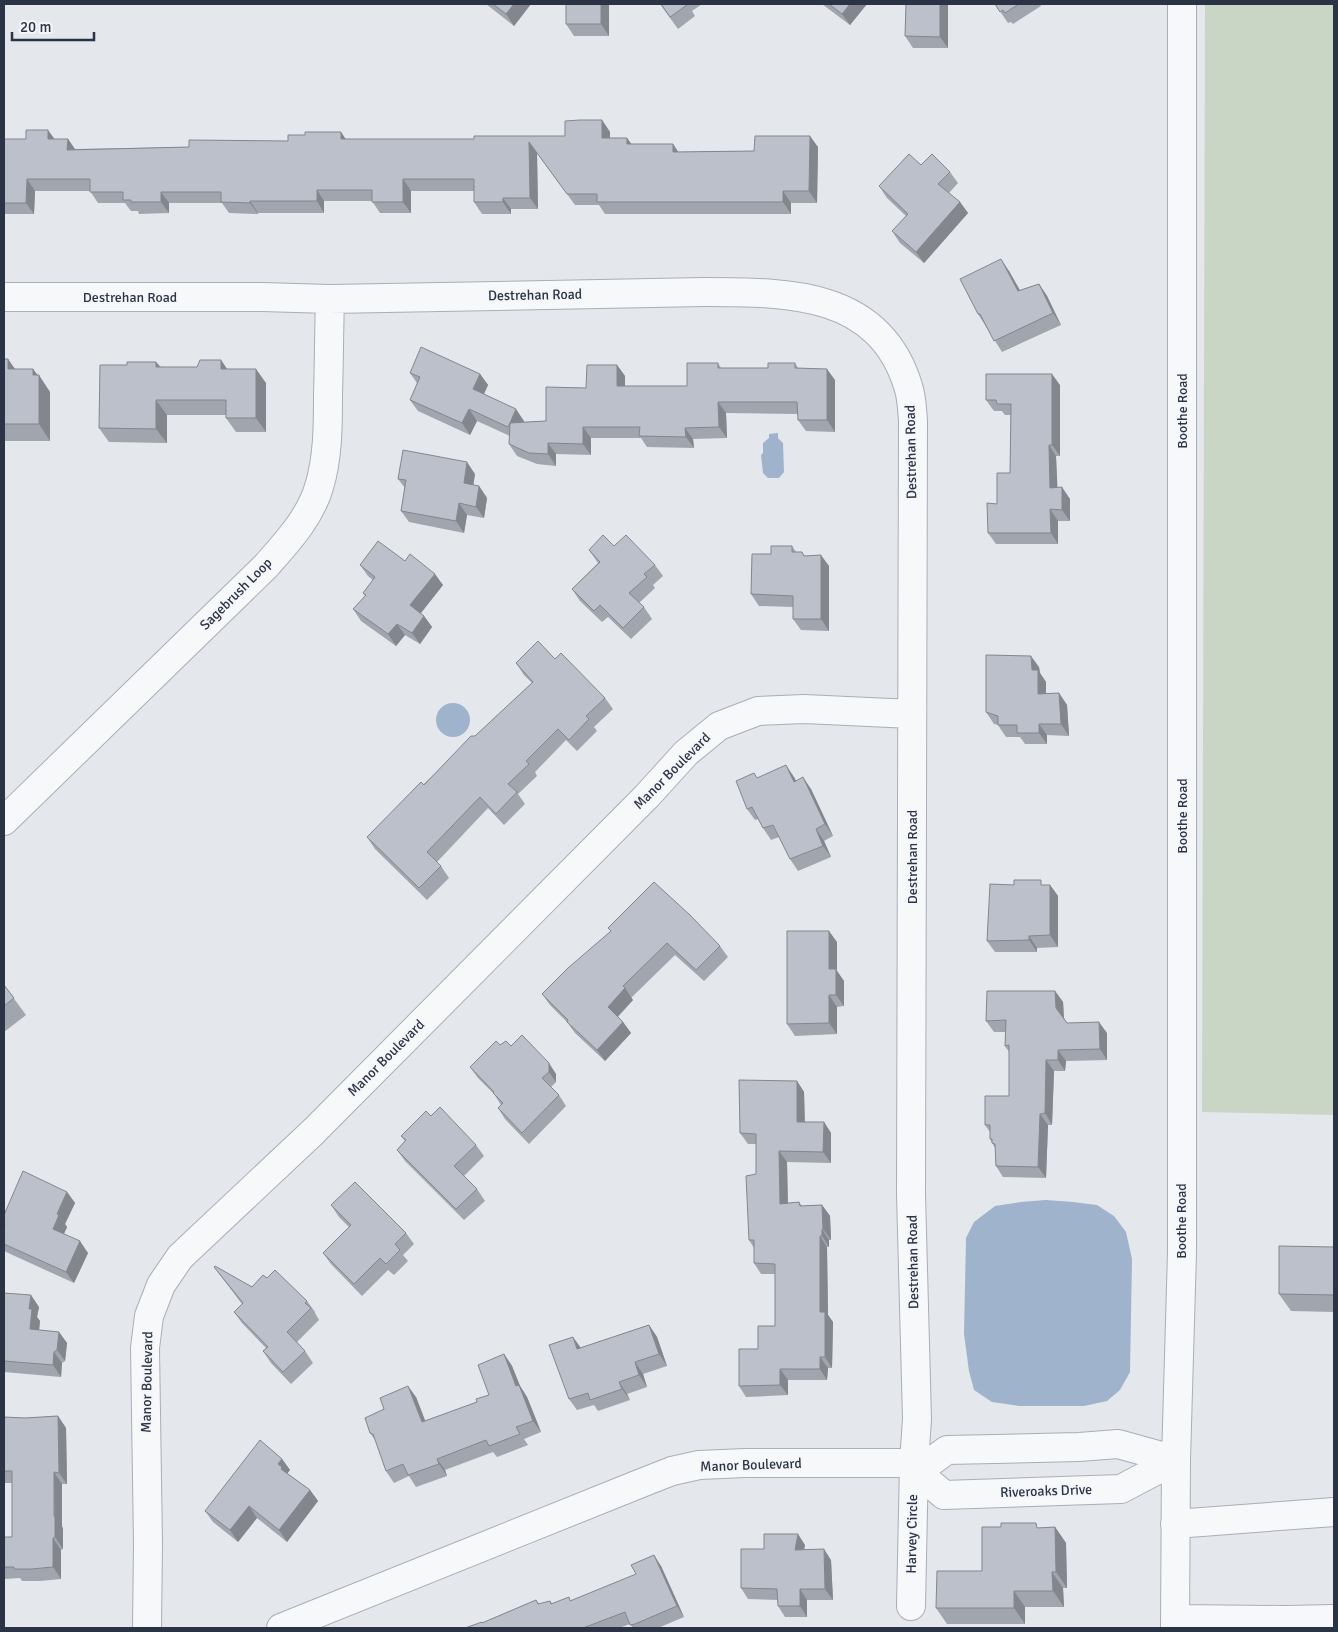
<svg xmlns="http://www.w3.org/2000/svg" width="1338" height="1632" viewBox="0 0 1338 1632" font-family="Signika,sans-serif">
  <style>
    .green { fill: #c9d6c5 }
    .water { fill: #9fb4cc }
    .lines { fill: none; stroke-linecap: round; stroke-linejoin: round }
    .street-casing { stroke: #a9aeb7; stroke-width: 30 }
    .street { stroke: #f7f8fa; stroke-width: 28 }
    .wall { fill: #a1a5ae }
    .shaded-wall { fill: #83868d }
    .building { fill: #bbc0ca; stroke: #83868d }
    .labels { text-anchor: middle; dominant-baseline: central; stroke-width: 4; stroke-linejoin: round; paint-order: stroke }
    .street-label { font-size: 14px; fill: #2b3445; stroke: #f4f6f9 }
  </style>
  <rect width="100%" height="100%" fill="#e4e7ec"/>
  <!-- green -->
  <path class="green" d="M 1205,4 L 1334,4 L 1334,1115 L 1202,1112 Z"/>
  <!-- water -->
  <path class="water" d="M 778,433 L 778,438 L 783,443 L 784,472 L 779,478 L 768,478 L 763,473 L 761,455 L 763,453 L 763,443 L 769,438 L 769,434 Z
    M436 720a17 17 0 1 1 34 0a17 17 0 1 1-34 0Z
    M 1046,1200 L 1073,1202 L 1097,1205 L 1114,1216 L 1126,1232 L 1132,1259 L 1130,1372 L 1120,1390 L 1107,1401 L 1084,1406 L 1019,1406 L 992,1402 L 974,1390 L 969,1371 L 964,1334 L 966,1238 L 974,1222 L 995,1206 L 1021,1202 Z"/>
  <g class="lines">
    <!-- street casing -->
    <g class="street-casing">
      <path id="street" d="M 4,297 L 262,297 L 330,299 L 704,292 C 787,292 879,291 908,386 C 912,397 912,410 913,421 L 911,1194 L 917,1419 L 914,1463 L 911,1606
        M 4,821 L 266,566 C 286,543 310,518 319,487 C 328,458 328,425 328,395 C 329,363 329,331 330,299
        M 917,1472 L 947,1450 L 1079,1447 L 1118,1444 L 1176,1460
        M 1175,1524 L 1334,1512
        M 1175,1619 L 1285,1620 L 1334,1619
        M 147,1628 L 148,1544 L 145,1348 L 149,1316 L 161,1285 L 180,1257 L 313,1132 L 647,796 L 686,753 L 719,726 L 758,711 L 804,709 L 912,714
        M 281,1628 L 644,1482 L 672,1471 L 699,1465 L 745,1463 L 914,1463 L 917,1472 L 944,1495 L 1121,1489 L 1176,1460
        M 1175,1628 L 1176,1460 L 1182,1252 L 1182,4"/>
    </g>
    <!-- street -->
    <use href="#street" class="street"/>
  </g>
  <!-- wall -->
  <path class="wall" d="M 486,4 L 531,4 L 514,26 Z
    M 566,4 L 619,4 L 619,5 L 609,5 L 609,36 L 574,36 L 566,24 Z
    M 660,4 L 702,4 L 692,11 L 695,16 L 678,29 Z
    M 822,4 L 867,4 L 850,25 Z
    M 906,4 L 948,4 L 948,48 L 913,48 L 905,36 Z
    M 995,4 L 1040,4 L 1041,6 L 1013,24 L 1011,22 L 1008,23 Z
    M 602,120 L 610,132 L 610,138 L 627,138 L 631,144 L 673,144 L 678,152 L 754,151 L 818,147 L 817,203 L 791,203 L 791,214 L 605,214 L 599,205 L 575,205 L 537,153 L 538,209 L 511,209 L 511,214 L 482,214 L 474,202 L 474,191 L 411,191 L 411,213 L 380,213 L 372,201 L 324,201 L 324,213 L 258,213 L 258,214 L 229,213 L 222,203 L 169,203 L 169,213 L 139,214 L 138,211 L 131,211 L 125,203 L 98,203 L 90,191 L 35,191 L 34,214 L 4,214 L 4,139 L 68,139 L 75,149 L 189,147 L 288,141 L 305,135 L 341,132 L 345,139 L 474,139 L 565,136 Z
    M 921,165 L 950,172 L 958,183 L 949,193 L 960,202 L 968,213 L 924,263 L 900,243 L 892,231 L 906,216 L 887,198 L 879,186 Z
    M 1009,271 L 1020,290 L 1039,284 L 1047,296 L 1061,325 L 1002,352 L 978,314 Z
    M 4,359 L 8,359 L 14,369 L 33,369 L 50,392 L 50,441 L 4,441 Z
    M 221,360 L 227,369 L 266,383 L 266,432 L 236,432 L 226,418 L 226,415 L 167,415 L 167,443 L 109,442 L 99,428 L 127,365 L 156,362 L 161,367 L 197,367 Z
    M 718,363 L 721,368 L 768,368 L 795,363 L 798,368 L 835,380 L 835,432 L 806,431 L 798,420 L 798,414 L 726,413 L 727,438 L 693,439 L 694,448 L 647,447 L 641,438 L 591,438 L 591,455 L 556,454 L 556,466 L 537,464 L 517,456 L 509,444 L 510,436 L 477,421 L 470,435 L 418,411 L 410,400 L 417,383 L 410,373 L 480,374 L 488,385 L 484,394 L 524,421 L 524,422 L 546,421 L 617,365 L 625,376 L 625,386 L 687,386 Z
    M 1060,385 L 1060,456 L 1056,456 L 1057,488 L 1070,499 L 1070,521 L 1058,521 L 1058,544 L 996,544 L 988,533 L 997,504 L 1010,473 L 1011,415 L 1005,415 L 1002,411 L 994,411 L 986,400 Z
    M 475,474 L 473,485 L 479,486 L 487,498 L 484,518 L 467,515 L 464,533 L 409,522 L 401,511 L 405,488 L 398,479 Z
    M 614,546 L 655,565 L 663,576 L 653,585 L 655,588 L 639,603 L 644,607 L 652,619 L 631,639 L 608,617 L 602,622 L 580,601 L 572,589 L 598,563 L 589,550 Z
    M 792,546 L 796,552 L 829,566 L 829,631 L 801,630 L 793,619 L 793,607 L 759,606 L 751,594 L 771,554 Z
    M 405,561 L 443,585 L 420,613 L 424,616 L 432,627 L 420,644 L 405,635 L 396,646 L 361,621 L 353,609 L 365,596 L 363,593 L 373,580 L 368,576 L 360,565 Z
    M 555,659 L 605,698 L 613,709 L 594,727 L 597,731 L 577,751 L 566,740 L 535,772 L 537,776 L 518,794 L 525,804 L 504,825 L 488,808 L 437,862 L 441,866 L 449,878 L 427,900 L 375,849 L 367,837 L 532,683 L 524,675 L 516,663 Z
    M 1039,667 L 1040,673 L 1046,682 L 1046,694 L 1059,693 L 1067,705 L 1069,736 L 1047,735 L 1047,744 L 1025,744 L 1020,737 L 1006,737 L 998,725 L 994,724 L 986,712 Z
    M 794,777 L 796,781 L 811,789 L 833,836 L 824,841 L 831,857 L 798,871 L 790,859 L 779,837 L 771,840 L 763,828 L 758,819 L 755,820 L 747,809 L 758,778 Z
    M 1044,885 L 1050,885 L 1058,896 L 1058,947 L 1037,948 L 1037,952 L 995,952 L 987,941 Z
    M 608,928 L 720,946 L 728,957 L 704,981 L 675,955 L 631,998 L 633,1000 L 618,1017 L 623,1022 L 631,1033 L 605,1061 L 575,1033 L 567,1022 L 550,1005 L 542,994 L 611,931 Z
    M 837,942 L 837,971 L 844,981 L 844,1006 L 837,1007 L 837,1034 L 795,1036 L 787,1024 Z
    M 4,985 L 26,1015 L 4,1032 Z
    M 1055,991 L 1063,1002 L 1064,1018 L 1067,1023 L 1107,1033 L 1107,1060 L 1066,1061 L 1065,1071 L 1054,1071 L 1052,1125 L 1048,1125 L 1046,1178 L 1003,1177 L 996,1166 L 995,1148 L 990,1139 L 990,1132 L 985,1125 L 1009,1096 L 1009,1052 L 1005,1046 L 1006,1032 L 994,1032 L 986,1021 Z
    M 500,1045 L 511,1046 L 556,1074 L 556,1082 L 551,1087 L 559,1095 L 566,1106 L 529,1144 L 505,1119 L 498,1108 L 501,1105 L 494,1094 L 478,1078 L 470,1067 Z
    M 797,1081 L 804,1092 L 805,1122 L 824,1122 L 831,1133 L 831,1163 L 787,1162 L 788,1203 L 799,1202 L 802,1206 L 822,1205 L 830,1216 L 831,1240 L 829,1240 L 829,1247 L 827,1247 L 828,1315 L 833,1322 L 832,1368 L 828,1368 L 827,1380 L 788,1380 L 788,1395 L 746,1397 L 739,1386 L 758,1349 L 775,1326 L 775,1274 L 761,1274 L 754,1263 L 754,1248 L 749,1240 L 756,1174 L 756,1144 L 748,1144 L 740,1133 Z
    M 431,1116 L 476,1145 L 484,1156 L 464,1176 L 477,1189 L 485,1201 L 464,1220 L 405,1161 L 397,1150 L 405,1141 L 401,1136 Z
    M 67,1192 L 75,1203 L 65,1224 L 67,1227 L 64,1234 L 88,1253 L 74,1283 L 6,1252 L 4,1250 L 4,1215 Z
    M 331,1205 L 406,1233 L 414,1244 L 403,1255 L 408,1261 L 394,1275 L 388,1270 L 362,1296 L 331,1264 L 323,1253 L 349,1227 L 339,1217 Z
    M 1334,1247 L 1334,1312 L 1291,1311 L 1279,1294 Z
    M 214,1267 L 252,1287 L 267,1278 L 307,1301 L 315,1312 L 315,1313 L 319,1320 L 297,1342 L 305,1351 L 313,1363 L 291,1384 L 271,1363 L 263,1351 L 266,1348 L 242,1323 L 234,1312 L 242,1304 Z
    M 4,1293 L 39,1307 L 37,1317 L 40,1321 L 39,1330 L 59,1332 L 67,1343 L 65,1361 L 62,1363 L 61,1377 L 4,1372 Z
    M 649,1325 L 657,1337 L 667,1366 L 643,1374 L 647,1387 L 627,1394 L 630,1400 L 598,1411 L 594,1405 L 577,1410 L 569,1399 L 581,1348 Z
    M 504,1354 L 512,1366 L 520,1386 L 527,1397 L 541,1432 L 524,1439 L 528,1445 L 497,1457 L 493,1452 L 445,1470 L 447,1476 L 416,1487 L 409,1476 L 394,1483 L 386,1471 L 376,1441 L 370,1433 L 416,1397 L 425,1421 L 477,1402 L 489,1395 Z
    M 58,1416 L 66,1428 L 67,1484 L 62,1484 L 62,1526 L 63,1529 L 63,1549 L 61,1550 L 61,1579 L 40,1581 L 22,1581 L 20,1578 L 4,1579 L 4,1537 L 12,1537 L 12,1483 L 4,1483 L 4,1417 L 25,1418 Z
    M 282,1459 L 290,1470 L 287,1473 L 310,1490 L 318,1501 L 287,1542 L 257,1518 L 238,1542 L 213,1522 L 205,1511 Z
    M 1055,1527 L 1066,1543 L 1067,1588 L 1063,1588 L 1064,1607 L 1025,1607 L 1025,1624 L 947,1624 L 936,1608 L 982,1571 L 1040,1528 Z
    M 805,1545 L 804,1550 L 831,1560 L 833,1600 L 807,1600 L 807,1617 L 785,1617 L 778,1606 L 778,1600 L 748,1599 L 741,1588 L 764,1549 Z
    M 661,1566 L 684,1617 L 658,1628 L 633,1628 L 630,1624 L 619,1628 L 465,1628 L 482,1623 L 536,1600 L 539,1604 L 550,1601 L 553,1604 L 572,1601 Z"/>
  <!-- shaded-wall -->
  <path class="shaded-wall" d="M 514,4 L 531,4 L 514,26 L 506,14 Z
    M 601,4 L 608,4 L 609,5 L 609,36 L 601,24 Z
    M 850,4 L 867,4 L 850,25 L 842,14 Z
    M 940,4 L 948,4 L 948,48 L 940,37 Z
    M 602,120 L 610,132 L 610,149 L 602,138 Z
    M 48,130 L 56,141 L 48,139 Z
    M 341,132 L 349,144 L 341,139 Z
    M 810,136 L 818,147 L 817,203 L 809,191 Z
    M 627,138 L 635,149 L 627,144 Z
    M 68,139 L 76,151 L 67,150 Z
    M 529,142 L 537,153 L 538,209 L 530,198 Z
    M 673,144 L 681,156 L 673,152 Z
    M 27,179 L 35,191 L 34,214 L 26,203 Z
    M 403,179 L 411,191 L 411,213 L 403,202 Z
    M 317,190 L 324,201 L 324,213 L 317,201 Z
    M 783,191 L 791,203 L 791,214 L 783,202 Z
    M 161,192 L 169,203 L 169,213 L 161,202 Z
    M 503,198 L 511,209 L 511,214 L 503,202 Z
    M 250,201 L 258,213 L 258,214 L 250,203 Z
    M 960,202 L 968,213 L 924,263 L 916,252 Z
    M 1001,259 L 1009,271 L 1026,302 L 1018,291 Z
    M 1039,284 L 1047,296 L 1061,325 L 1053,313 Z
    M 8,359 L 20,376 L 8,369 Z
    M 221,360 L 231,375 L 221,369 Z
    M 156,362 L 167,376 L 156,367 Z
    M 617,365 L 625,376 L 625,398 L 617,386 Z
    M 33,369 L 39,377 L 39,375 L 50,392 L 50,441 L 39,424 L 33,375 Z
    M 256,369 L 266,383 L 266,432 L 256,418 Z
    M 827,369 L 835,380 L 835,432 L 827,420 Z
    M 480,374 L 488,385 L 481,400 L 473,389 Z
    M 1052,374 L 1060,385 L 1060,456 L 1052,445 Z
    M 156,400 L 167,415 L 167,443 L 156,429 Z
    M 718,402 L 726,413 L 727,438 L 719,427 Z
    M 469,409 L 477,421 L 470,435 L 462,423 Z
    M 516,409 L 524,421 L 518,434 L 510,423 Z
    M 583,427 L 591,438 L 591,455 L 583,444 Z
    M 685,428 L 693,439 L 694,448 L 686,437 Z
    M 548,443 L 556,454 L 556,466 L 548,454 Z
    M 1049,445 L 1056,456 L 1058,499 L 1050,488 Z
    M 467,462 L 475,474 L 472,495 L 464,483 Z
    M 479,486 L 487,498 L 484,518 L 476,507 Z
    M 1062,487 L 1070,499 L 1070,521 L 1062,510 Z
    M 459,503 L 467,515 L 464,533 L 456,521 Z
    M 1050,509 L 1058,521 L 1058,544 L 1051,533 Z
    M 821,555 L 829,566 L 829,631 L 821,619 Z
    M 435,574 L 443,585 L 418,617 L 410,605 Z
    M 424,616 L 432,627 L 420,644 L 412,633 Z
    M 397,624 L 405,635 L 396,646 L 388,634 Z
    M 1031,656 L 1039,667 L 1040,673 L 1046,682 L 1046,706 L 1038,694 L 1032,670 Z
    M 1059,693 L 1067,705 L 1069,736 L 1061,724 Z
    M 1039,724 L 1047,735 L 1047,744 L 1039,733 Z
    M 786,765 L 794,777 L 802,793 L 794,782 Z
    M 803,777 L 811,789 L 833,836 L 825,824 Z
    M 816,829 L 824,841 L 831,857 L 823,846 Z
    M 1050,885 L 1058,896 L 1058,947 L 1050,935 Z
    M 829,931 L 837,942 L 837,971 L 844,981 L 844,1006 L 836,995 L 829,969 Z
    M 1029,936 L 1037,948 L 1037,952 L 1029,940 Z
    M 625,988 L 633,1000 L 616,1018 L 608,1007 Z
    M 1055,991 L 1063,1002 L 1064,1019 L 1056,1008 Z
    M 829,995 L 837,1007 L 837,1034 L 829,1023 Z
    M 623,1022 L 631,1033 L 605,1061 L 597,1050 Z
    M 1099,1022 L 1107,1033 L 1107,1060 L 1100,1049 Z
    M 1058,1050 L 1066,1061 L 1065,1071 L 1058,1060 Z
    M 1046,1060 L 1054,1071 L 1052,1125 L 1045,1113 Z
    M 549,1063 L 556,1074 L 556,1082 L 549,1072 Z
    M 797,1081 L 804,1092 L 805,1133 L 797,1122 Z
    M 1040,1114 L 1048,1125 L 1046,1178 L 1038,1167 Z
    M 824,1122 L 831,1133 L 831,1163 L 823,1152 Z
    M 779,1151 L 787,1162 L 788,1215 L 780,1204 Z
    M 67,1192 L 75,1203 L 65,1224 L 67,1227 L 61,1240 L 53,1229 L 57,1214 Z
    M 822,1205 L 830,1216 L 831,1240 L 823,1229 Z
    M 822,1229 L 829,1240 L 829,1247 L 822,1236 Z
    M 820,1236 L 827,1247 L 828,1315 L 833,1322 L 832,1368 L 825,1357 L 820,1312 Z
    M 80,1241 L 88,1253 L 74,1283 L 66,1272 Z
    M 31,1295 L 39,1307 L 37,1317 L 40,1321 L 38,1341 L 30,1329 L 29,1309 Z
    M 649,1325 L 657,1337 L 667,1366 L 659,1354 Z
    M 59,1332 L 67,1343 L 65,1361 L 57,1350 Z
    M 573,1337 L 581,1348 L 577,1349 Z
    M 54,1352 L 62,1363 L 61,1377 L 53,1365 Z
    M 504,1354 L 512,1366 L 520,1386 L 527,1397 L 541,1432 L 533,1421 L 516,1386 Z
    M 820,1357 L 828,1368 L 827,1380 L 820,1369 Z
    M 635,1362 L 643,1374 L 647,1387 L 639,1375 Z
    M 780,1369 L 788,1380 L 788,1395 L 780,1385 Z
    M 619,1382 L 627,1394 L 630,1400 L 622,1389 Z
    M 408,1386 L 416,1397 L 430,1433 L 422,1422 Z
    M 58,1416 L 66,1428 L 67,1484 L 59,1473 Z
    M 282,1459 L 290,1470 L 287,1474 L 289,1480 L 278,1464 Z
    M 437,1459 L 445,1470 L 447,1476 L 439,1464 Z
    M 54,1472 L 62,1484 L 62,1526 L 63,1529 L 63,1549 L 55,1537 Z
    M 310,1490 L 318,1501 L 287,1542 L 279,1530 Z
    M 249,1506 L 257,1518 L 238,1542 L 230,1530 Z
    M 1055,1527 L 1066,1543 L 1067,1588 L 1056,1572 Z
    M 798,1534 L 805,1545 L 802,1561 L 795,1550 Z
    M 53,1538 L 61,1550 L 61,1579 L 53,1567 Z
    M 824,1549 L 831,1560 L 833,1600 L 825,1589 Z
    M 654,1555 L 661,1566 L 684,1617 L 677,1606 Z
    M 1052,1572 L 1063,1588 L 1064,1607 L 1053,1591 Z
    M 800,1589 L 807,1600 L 807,1617 L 800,1606 Z
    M 1014,1591 L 1025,1607 L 1025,1624 L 1014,1608 Z"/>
  <!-- building -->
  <path class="building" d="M 493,4 L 514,4 L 506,14 Z
    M 566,4 L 601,4 L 601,24 L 566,24 Z
    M 661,4 L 686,4 L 687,5 L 670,17 Z
    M 829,4 L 850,4 L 842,14 Z
    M 906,4 L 940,4 L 940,37 L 905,36 Z
    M 995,4 L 1019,4 L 1005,13 L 1003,10 L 1000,12 Z
    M 580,120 L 602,120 L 602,138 L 627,138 L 627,144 L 673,144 L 673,152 L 754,151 L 755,136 L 810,136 L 809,191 L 783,191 L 783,202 L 597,202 L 597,194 L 567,194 L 529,142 L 530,198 L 503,198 L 503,202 L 474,202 L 474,179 L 403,179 L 403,202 L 372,202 L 372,190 L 317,190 L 317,201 L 250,201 L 250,203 L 221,202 L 221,192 L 161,192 L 161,202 L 131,202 L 131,200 L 123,200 L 123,192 L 90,192 L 90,179 L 27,179 L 26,203 L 4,203 L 4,139 L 26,139 L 26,130 L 48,130 L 48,139 L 68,139 L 67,150 L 189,147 L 189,140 L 288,141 L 288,135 L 305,135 L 305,132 L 341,132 L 341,139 L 474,139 L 474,136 L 565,136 L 565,121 Z
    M 909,154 L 921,165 L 932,154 L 950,172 L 938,184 L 960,202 L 916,252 L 892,231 L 908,214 L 879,186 Z
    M 1001,259 L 1018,291 L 1039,284 L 1053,313 L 994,341 L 980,314 L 978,314 L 960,279 Z
    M 421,347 L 480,374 L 473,389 L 516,409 L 510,423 L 546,421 L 546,387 L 586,388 L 587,365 L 617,365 L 617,386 L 687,386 L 687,363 L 718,363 L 718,368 L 768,368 L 768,363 L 795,363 L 795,368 L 827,369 L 827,420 L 798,420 L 797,402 L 718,402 L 719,427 L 685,428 L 686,437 L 639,436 L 640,427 L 583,427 L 583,444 L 548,443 L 548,454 L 529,453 L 509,444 L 510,423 L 508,427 L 469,409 L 462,423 L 410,400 L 420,377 L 410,373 Z
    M 4,359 L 8,359 L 8,369 L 33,369 L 33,375 L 39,375 L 39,424 L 4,424 Z
    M 200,360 L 221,360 L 221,369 L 256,369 L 256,418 L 226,418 L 226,400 L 156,400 L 156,429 L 99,428 L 100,365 L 127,365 L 127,362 L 156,362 L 156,367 L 197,367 Z
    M 986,374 L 1052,374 L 1052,445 L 1049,445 L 1050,488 L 1062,487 L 1062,510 L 1050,509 L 1051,533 L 988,533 L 987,503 L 997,504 L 997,473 L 1010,473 L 1011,404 L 997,404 L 996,400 L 986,400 Z
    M 403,450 L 467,462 L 464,483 L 479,486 L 476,507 L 459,503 L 456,521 L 401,511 L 406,480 L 398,479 Z
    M 603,535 L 614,546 L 626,535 L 655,565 L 644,574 L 647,577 L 629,593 L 644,607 L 623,628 L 600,605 L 594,611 L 572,589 L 600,562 L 589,550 Z
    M 378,541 L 405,561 L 410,554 L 435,574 L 410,605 L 424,616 L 412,633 L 397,624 L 388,634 L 353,609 L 366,595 L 363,593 L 375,577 L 360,565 Z
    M 771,546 L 792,546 L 792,552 L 802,552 L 804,556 L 821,555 L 821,619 L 793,619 L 793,596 L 751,594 L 752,554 L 771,554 Z
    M 538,641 L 555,659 L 561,653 L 605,698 L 586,716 L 589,719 L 569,740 L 558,729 L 526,761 L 529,764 L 508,784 L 517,792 L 496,814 L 480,797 L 427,852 L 441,866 L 419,888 L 367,837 L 421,782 L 424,785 L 471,736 L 475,736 L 533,682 L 516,663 Z
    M 986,655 L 1031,656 L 1032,670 L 1038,670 L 1038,694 L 1059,693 L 1061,724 L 1039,724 L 1039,733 L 1017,733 L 1017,725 L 998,725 L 998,716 L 986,712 Z
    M 786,765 L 794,782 L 803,777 L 825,824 L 816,829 L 823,846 L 790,859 L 773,825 L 763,828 L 752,807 L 747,809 L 736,781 L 754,773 L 757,778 Z
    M 1014,880 L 1041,880 L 1041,885 L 1050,885 L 1050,935 L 1029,936 L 1029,940 L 987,941 L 990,884 L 1014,885 Z
    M 654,882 L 690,915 L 720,946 L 696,970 L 667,943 L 623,986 L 625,988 L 608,1007 L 623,1022 L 597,1050 L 567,1022 L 568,1020 L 542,994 L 568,968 L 611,931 L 608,928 Z
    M 787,931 L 829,931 L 829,969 L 836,969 L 836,995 L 829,995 L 829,1023 L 787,1024 Z
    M 4,985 L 14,998 L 4,1006 Z
    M 987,991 L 1055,991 L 1056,1008 L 1067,1023 L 1099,1022 L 1100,1049 L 1058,1050 L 1058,1060 L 1046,1060 L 1045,1113 L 1040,1114 L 1038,1167 L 996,1166 L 995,1144 L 992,1143 L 992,1139 L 990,1139 L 990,1125 L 985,1125 L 985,1096 L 1009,1096 L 1009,1045 L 1005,1046 L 1006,1020 L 986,1021 Z
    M 522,1035 L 549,1063 L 549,1072 L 542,1078 L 559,1095 L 522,1133 L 498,1108 L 503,1103 L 493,1093 L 494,1092 L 470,1067 L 496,1041 L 500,1045 L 506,1041 L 511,1046 Z
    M 739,1080 L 797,1081 L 797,1122 L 824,1122 L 823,1152 L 779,1151 L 780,1204 L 799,1202 L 800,1206 L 822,1205 L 823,1229 L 822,1229 L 822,1236 L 820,1236 L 820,1312 L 825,1312 L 825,1357 L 820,1357 L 820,1369 L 780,1369 L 780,1385 L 739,1386 L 739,1349 L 758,1349 L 758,1326 L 775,1326 L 775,1264 L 754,1263 L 754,1240 L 749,1240 L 746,1176 L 756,1174 L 756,1134 L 740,1133 Z
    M 440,1107 L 476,1145 L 454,1166 L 477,1189 L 456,1209 L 397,1150 L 406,1140 L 401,1136 L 426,1111 L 431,1116 Z
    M 23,1171 L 67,1192 L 57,1214 L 59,1215 L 53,1229 L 80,1241 L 66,1272 L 4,1244 L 4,1228 L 5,1225 L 4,1225 L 4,1215 Z
    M 355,1182 L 406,1233 L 395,1244 L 400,1250 L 386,1264 L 380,1258 L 354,1284 L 323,1253 L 351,1225 L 331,1205 Z
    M 1279,1246 L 1334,1247 L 1334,1295 L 1279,1294 Z
    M 215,1266 L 252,1287 L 263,1275 L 267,1278 L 275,1270 L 307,1301 L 305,1303 L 311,1308 L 287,1332 L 305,1351 L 283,1372 L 263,1351 L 268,1347 L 234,1312 L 243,1303 L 214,1267 Z
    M 4,1293 L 31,1295 L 29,1309 L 32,1309 L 30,1329 L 59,1332 L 57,1350 L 54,1352 L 53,1365 L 4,1361 Z
    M 649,1325 L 659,1354 L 635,1362 L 639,1375 L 619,1382 L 622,1389 L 590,1400 L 588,1393 L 569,1399 L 549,1345 L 573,1337 L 577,1349 Z
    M 504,1354 L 516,1386 L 519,1385 L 533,1421 L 516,1427 L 520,1434 L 489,1446 L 486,1440 L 437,1459 L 439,1464 L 408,1475 L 403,1464 L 386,1471 L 373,1434 L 370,1433 L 365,1418 L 384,1409 L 380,1398 L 408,1386 L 422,1422 L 477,1402 L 476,1399 L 489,1395 L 478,1365 Z
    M 58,1416 L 59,1473 L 54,1472 L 54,1516 L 55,1517 L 55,1537 L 53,1538 L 53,1567 L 32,1569 L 14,1569 L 14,1567 L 4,1567 L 4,1537 L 12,1537 L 12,1471 L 4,1471 L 4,1417 L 25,1418 Z
    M 260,1440 L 282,1459 L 278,1464 L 282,1467 L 281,1469 L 310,1490 L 279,1530 L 249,1506 L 230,1530 L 205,1511 Z
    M 1001,1523 L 1036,1523 L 1037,1528 L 1055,1527 L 1056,1572 L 1052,1572 L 1053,1591 L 1014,1591 L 1014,1608 L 936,1608 L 937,1571 L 982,1571 L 982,1527 L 1001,1527 Z
    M 764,1534 L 798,1534 L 795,1550 L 824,1549 L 825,1589 L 800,1589 L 800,1606 L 778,1606 L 777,1589 L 741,1588 L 741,1549 L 764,1549 Z
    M 654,1555 L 677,1606 L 635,1624 L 630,1625 L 625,1612 L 583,1628 L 465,1628 L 482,1622 L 482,1623 L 536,1600 L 538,1604 L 550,1601 L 551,1604 L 569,1597 L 570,1601 L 636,1574 L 631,1565 Z"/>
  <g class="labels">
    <!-- street labels -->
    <g class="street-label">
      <text transform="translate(535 295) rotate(-1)">Destrehan Road</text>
      <text x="130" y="297">Destrehan Road</text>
      <text transform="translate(1182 411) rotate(-90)">Boothe Road</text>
      <text transform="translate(911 452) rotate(-91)">Destrehan Road</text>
      <text transform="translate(236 594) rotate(-45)">Sagebrush Loop</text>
      <text transform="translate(672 771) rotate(-45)">Manor Boulevard</text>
      <text transform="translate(1182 816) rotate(-90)">Boothe Road</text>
      <text transform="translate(912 857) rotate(-90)">Destrehan Road</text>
      <text transform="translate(386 1058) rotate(-45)">Manor Boulevard</text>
      <text transform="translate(1181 1221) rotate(-90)">Boothe Road</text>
      <text transform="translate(913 1262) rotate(-91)">Destrehan Road</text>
      <text transform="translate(147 1382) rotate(-89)">Manor Boulevard</text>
      <text transform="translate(751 1465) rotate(-2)">Manor Boulevard</text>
      <text transform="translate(1046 1491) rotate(-2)">Riveroaks Drive</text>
      <text transform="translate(912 1534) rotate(-89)">Harvey Circle</text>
    </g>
  </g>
  <!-- border -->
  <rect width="1338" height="1632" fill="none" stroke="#2b3445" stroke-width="10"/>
  <!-- scale -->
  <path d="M12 32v8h82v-8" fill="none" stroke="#2b3445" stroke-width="2.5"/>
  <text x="20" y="32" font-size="15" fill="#2b3445" stroke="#f4f6f9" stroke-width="4" paint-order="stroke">20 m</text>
</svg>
